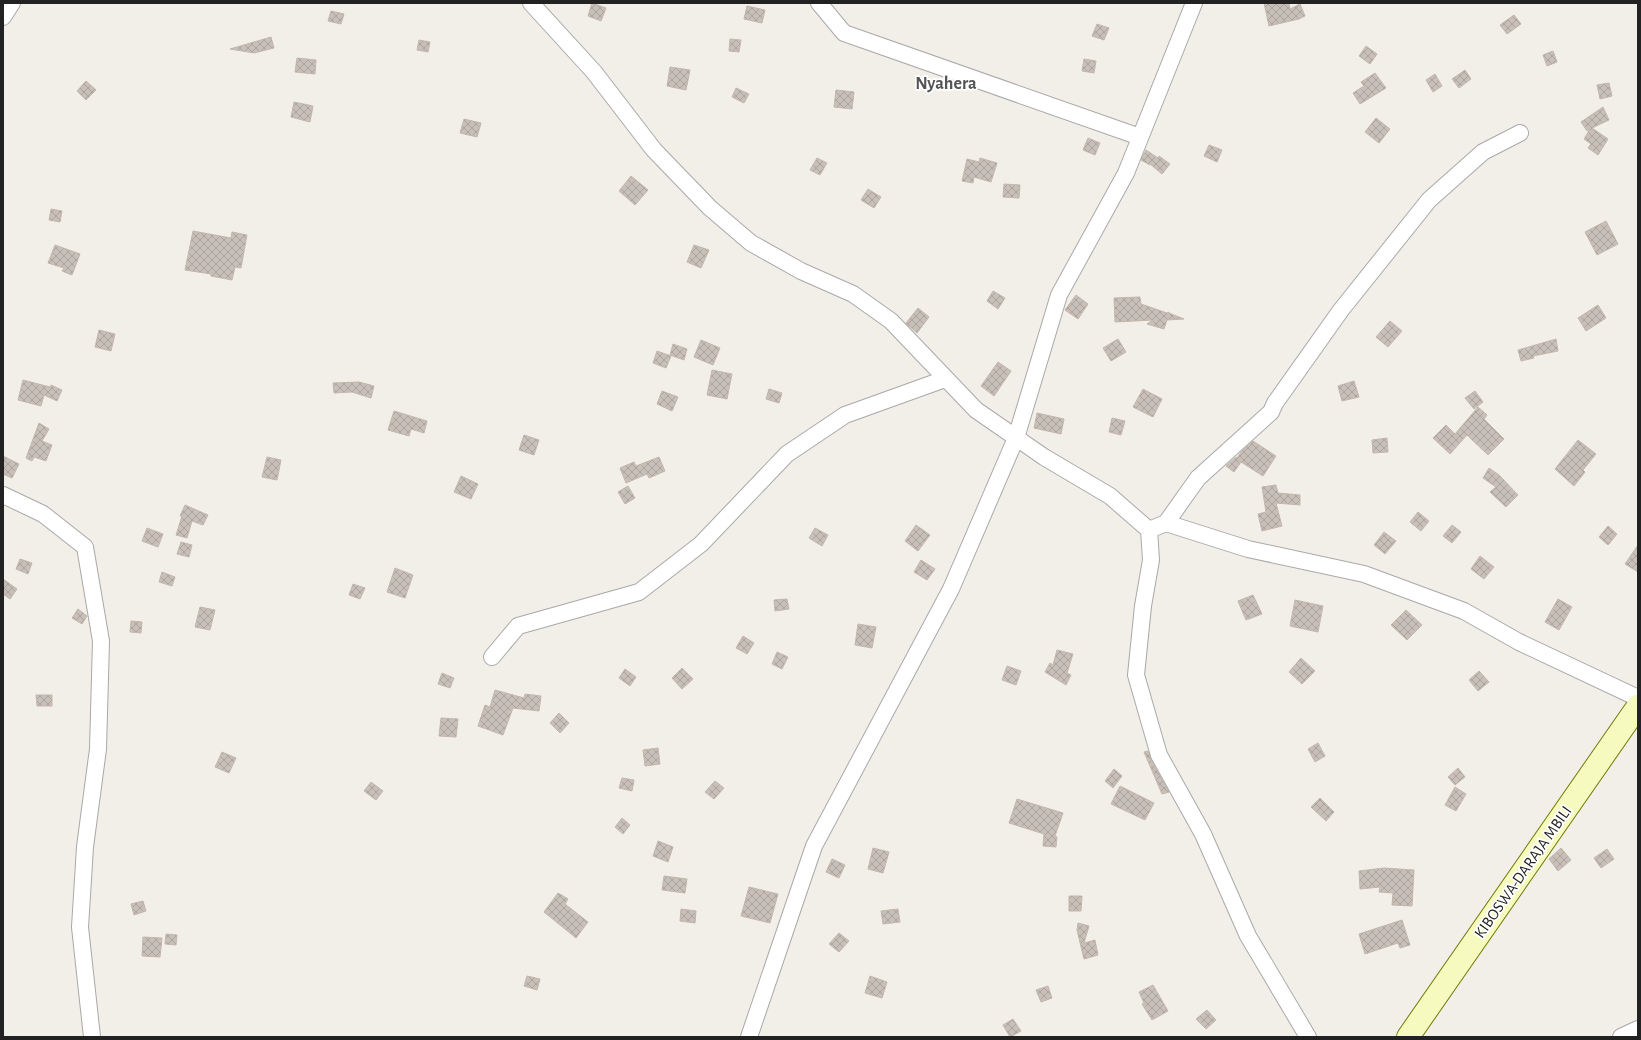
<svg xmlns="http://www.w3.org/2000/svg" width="1641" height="1040" viewBox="0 0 1641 1040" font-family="'Alegreya Sans',sans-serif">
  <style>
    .building { fill: url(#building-cross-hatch); stroke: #c4b6ab }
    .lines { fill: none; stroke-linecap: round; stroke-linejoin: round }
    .minor-casing { stroke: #a9a9a9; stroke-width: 18 }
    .secondary-casing { stroke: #707d05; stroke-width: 24 }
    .minor { stroke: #fff; stroke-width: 16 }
    .secondary { stroke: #f7fabf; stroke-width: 22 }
    .labels { text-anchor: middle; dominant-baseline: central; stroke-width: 3.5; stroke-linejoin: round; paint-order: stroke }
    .street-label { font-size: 16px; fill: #222; stroke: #fff }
    .quarter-label { font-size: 18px; font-weight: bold; fill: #555; stroke: #fff }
  </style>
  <defs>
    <pattern id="building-cross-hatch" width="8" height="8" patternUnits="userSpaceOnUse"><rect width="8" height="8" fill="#c7bfb8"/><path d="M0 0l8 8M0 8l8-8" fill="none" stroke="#aba49e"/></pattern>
  </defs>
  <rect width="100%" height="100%" fill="#f2efe9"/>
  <!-- building -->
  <path class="building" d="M 592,3 L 606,8 L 601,21 L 588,16 Z
    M 1264,3 L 1289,3 L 1290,9 L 1300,4 L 1305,16 L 1299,19 L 1269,26 Z
    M 747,6 L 765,10 L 762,23 L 744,19 Z
    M 331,11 L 344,14 L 341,24 L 328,21 Z
    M 1514,15 L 1521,24 L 1507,34 L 1500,25 Z
    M 1097,24 L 1109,28 L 1104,40 L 1092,36 Z
    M 271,37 L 274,48 L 254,53 L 230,49 Z
    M 730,39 L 741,40 L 739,52 L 729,51 Z
    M 419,40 L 430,42 L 428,52 L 417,50 Z
    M 1366,46 L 1377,54 L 1370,64 L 1359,56 Z
    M 1553,51 L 1557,62 L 1547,66 L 1543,55 Z
    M 297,58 L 316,60 L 315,74 L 295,72 Z
    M 1084,59 L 1096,61 L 1094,73 L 1082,71 Z
    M 670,67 L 690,70 L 686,90 L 667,86 Z
    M 1465,70 L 1471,79 L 1459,88 L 1452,79 Z
    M 1375,73 L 1386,88 L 1360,104 L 1353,93 L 1364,86 L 1361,82 Z
    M 1435,74 L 1442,86 L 1433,92 L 1426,80 Z
    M 86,81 L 96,90 L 86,100 L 77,91 Z
    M 1609,83 L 1612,96 L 1600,99 L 1597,85 Z
    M 736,88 L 749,94 L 744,103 L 732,97 Z
    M 836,90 L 854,92 L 852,109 L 834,107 Z
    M 294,102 L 313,106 L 310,122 L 291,117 Z
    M 1603,107 L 1609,120 L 1592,128 L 1608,139 L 1598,155 L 1588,148 L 1591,144 L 1584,139 L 1590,129 L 1587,131 L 1581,122 Z
    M 1376,118 L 1390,129 L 1379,143 L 1365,132 Z
    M 464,119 L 481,123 L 477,137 L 460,133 Z
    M 1088,138 L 1100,143 L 1095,155 L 1083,150 Z
    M 1209,145 L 1222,150 L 1217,162 L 1204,156 Z
    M 1146,150 L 1158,158 L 1159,156 L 1170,164 L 1162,174 L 1150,164 L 1150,165 L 1141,160 Z
    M 817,158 L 827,163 L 820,175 L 810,170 Z
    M 980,158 L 997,163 L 991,182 L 974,177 L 973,183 L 962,181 L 967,159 L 979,162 Z
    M 631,176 L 648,190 L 635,205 L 619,191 Z
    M 1004,184 L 1020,185 L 1019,198 L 1003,197 Z
    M 868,189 L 881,197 L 874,208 L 861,200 Z
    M 51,209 L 62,211 L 60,222 L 49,220 Z
    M 1606,221 L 1618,244 L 1597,255 L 1585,232 Z
    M 193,231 L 231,238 L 232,232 L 247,235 L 241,268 L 235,267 L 232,280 L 211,276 L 211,274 L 185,270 Z
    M 55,245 L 80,254 L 72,275 L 62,271 L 64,268 L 48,263 Z
    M 694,245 L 709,250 L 701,268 L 687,262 Z
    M 993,291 L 1005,298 L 998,309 L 987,301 Z
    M 1076,295 L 1088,304 L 1078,319 L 1065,310 Z
    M 1140,297 L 1141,304 L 1167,313 L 1169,312 L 1169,313 L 1184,319 L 1167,320 L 1164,329 L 1147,324 L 1153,320 L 1115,322 L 1114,298 Z
    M 1598,305 L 1606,318 L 1586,331 L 1578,318 Z
    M 918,308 L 929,317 L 917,333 L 906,323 Z
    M 1390,321 L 1402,331 L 1388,347 L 1376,337 Z
    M 99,330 L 115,334 L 111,351 L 95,347 Z
    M 1118,339 L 1126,352 L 1111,361 L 1103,348 Z
    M 1556,339 L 1558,351 L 1533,356 L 1534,358 L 1521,361 L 1518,350 Z
    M 701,340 L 720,348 L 713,365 L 694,357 Z
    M 673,344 L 687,349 L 684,360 L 670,355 Z
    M 657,351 L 671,356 L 666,368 L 653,363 Z
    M 998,362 L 1011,371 L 994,396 L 981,386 Z
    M 712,370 L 732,374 L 727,399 L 707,395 Z
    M 23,380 L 50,387 L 51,385 L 62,390 L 57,401 L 44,395 L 41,406 L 18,400 Z
    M 1354,381 L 1359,397 L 1342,401 L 1338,386 Z
    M 359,382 L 374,386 L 371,398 L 352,392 L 334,393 L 333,383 Z
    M 769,389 L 782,393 L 779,403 L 766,399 Z
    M 1143,389 L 1162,399 L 1153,417 L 1133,407 Z
    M 662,391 L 678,397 L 672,411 L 657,404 Z
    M 1475,391 L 1483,402 L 1474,409 L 1465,398 Z
    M 1478,407 L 1487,415 L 1484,419 L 1504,439 L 1488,455 L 1467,435 L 1450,454 L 1433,438 L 1446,425 L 1455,434 Z
    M 394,411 L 427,421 L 424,433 L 411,429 L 409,436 L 388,430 Z
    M 1037,413 L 1064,419 L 1061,434 L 1034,428 Z
    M 1112,418 L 1125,421 L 1121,435 L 1109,432 Z
    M 39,423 L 49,429 L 42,441 L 52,445 L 46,461 L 34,457 L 32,461 L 26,458 Z
    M 524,435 L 539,440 L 534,455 L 519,450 Z
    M 1387,438 L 1388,452 L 1373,453 L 1372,440 Z
    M 1578,440 L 1596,454 L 1583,470 L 1585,472 L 1574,486 L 1555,469 Z
    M 1253,441 L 1276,456 L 1263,476 L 1241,462 L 1234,472 L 1226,466 L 1236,457 L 1237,458 L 1242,451 Z
    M 3,456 L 19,464 L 12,478 L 3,474 Z
    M 267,457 L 281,460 L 277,480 L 262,477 Z
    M 659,457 L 665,471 L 649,478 L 647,474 L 626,483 L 620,468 L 634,462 L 636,466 Z
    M 1489,468 L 1499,475 L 1518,495 L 1506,507 L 1490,492 L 1496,487 L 1483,478 Z
    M 461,476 L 478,484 L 471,499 L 454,492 Z
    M 1276,485 L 1278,493 L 1300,495 L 1300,505 L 1276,503 L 1282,526 L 1262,531 L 1258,514 L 1266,512 L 1262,487 Z
    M 628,486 L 635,498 L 625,504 L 618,492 Z
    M 185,505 L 208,515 L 203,525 L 192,521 L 187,538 L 176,535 L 182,516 L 180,516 Z
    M 1418,512 L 1429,521 L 1421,531 L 1410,522 Z
    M 916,525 L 930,535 L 918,551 L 905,541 Z
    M 1452,525 L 1461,532 L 1452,543 L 1443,536 Z
    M 1608,526 L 1617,534 L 1608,545 L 1599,537 Z
    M 147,528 L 163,534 L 158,547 L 142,541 Z
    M 815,528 L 828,535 L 822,546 L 809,538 Z
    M 1384,532 L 1396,541 L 1385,554 L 1374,545 Z
    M 181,542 L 192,545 L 189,557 L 177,554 Z
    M 1638,545 L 1638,572 L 1625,564 Z
    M 1480,556 L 1494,567 L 1484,579 L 1471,569 Z
    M 20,559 L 32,563 L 28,574 L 16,569 Z
    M 921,560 L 935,569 L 927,580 L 914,572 Z
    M 395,568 L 413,575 L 405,598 L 387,592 Z
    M 162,572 L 175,577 L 172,586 L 159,582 Z
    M 3,579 L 17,589 L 10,599 L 3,594 Z
    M 353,584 L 365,588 L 360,599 L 349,595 Z
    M 1253,595 L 1262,614 L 1246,620 L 1238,601 Z
    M 787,599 L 789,609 L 775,611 L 774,600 Z
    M 1558,599 L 1572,607 L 1559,630 L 1545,622 Z
    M 1295,600 L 1323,606 L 1318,632 L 1290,626 Z
    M 200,607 L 215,610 L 210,630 L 195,627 Z
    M 78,609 L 87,616 L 82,624 L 72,618 Z
    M 1406,610 L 1422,625 L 1407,640 L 1391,625 Z
    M 131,621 L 142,622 L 141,633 L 130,632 Z
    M 858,624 L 876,627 L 872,648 L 855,645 Z
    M 743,636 L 754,643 L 747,654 L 736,648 Z
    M 1057,650 L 1073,654 L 1067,673 L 1071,675 L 1066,685 L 1045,672 L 1050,663 L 1053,665 Z
    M 777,652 L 788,657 L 782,669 L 772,664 Z
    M 1301,658 L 1315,671 L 1302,684 L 1289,672 Z
    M 1007,666 L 1021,671 L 1016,685 L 1002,680 Z
    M 682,668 L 693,679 L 682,689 L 672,678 Z
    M 625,669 L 636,677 L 630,686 L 619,678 Z
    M 1479,671 L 1489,682 L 1478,691 L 1469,680 Z
    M 442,673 L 454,678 L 450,688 L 438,684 Z
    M 495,690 L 524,698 L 525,694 L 541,696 L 539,711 L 513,708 L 503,735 L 478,726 L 485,705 L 490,707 Z
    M 36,695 L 52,695 L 52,706 L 37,706 Z
    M 559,713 L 569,723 L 560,733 L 550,723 Z
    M 441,718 L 458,719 L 456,737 L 439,736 Z
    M 1318,743 L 1325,756 L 1315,762 L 1308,749 Z
    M 658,748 L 660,764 L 645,766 L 643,750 Z
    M 1148,751 L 1151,760 L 1169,792 L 1162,794 L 1144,752 Z
    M 222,752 L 236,758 L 229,773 L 215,767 Z
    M 1458,768 L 1465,777 L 1455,785 L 1448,777 Z
    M 1114,769 L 1122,776 L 1113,788 L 1105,781 Z
    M 622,778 L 634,780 L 632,791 L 619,788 Z
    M 715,781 L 724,788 L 714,799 L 705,792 Z
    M 371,782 L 383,791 L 376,800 L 364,791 Z
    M 1120,786 L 1154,803 L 1145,820 L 1111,804 Z
    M 1455,787 L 1466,794 L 1456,811 L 1445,805 Z
    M 1320,798 L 1334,812 L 1326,821 L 1311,807 Z
    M 1017,799 L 1063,813 L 1055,836 L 1057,837 L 1056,847 L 1043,846 L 1044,834 L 1009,823 Z
    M 622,818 L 630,825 L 623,834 L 615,827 Z
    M 658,841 L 673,847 L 668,862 L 653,856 Z
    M 873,848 L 889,852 L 883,873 L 868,869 Z
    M 1561,848 L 1571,860 L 1558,871 L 1549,859 Z
    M 1607,849 L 1614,859 L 1601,868 L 1594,858 Z
    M 832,859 L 845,865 L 839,878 L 826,872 Z
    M 1384,868 L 1414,870 L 1412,906 L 1392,905 L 1393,893 L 1379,892 L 1380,887 L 1360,889 L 1359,871 Z
    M 664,876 L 687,879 L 685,893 L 662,890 Z
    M 749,887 L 778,894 L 770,923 L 741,916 Z
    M 558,893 L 568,899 L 565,904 L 588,922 L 576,938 L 544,912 Z
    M 1069,896 L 1082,896 L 1081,911 L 1069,911 Z
    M 143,901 L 146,911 L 134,915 L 131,904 Z
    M 681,909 L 696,911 L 695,923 L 680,921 Z
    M 898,909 L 900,922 L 883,924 L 881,911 Z
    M 1402,920 L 1410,945 L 1400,948 L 1398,943 L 1365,954 L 1359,934 Z
    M 1078,923 L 1089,926 L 1084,943 L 1095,940 L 1098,955 L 1084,959 L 1077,930 Z
    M 839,933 L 849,941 L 839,952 L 829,944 Z
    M 166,934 L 177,935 L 176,945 L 165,944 Z
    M 143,937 L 162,938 L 160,957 L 142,956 Z
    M 527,976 L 540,979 L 537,990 L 524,986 Z
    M 870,976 L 887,982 L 882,998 L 865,993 Z
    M 1153,985 L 1168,1011 L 1152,1020 L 1142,1004 L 1144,1003 L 1139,992 Z
    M 1048,986 L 1052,998 L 1041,1002 L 1036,990 Z
    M 1207,1010 L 1216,1020 L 1206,1029 L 1196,1019 Z
    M 1013,1019 L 1021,1031 L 1010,1037 L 1003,1025 Z"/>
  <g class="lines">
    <!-- minor casing -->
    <g class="minor-casing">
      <path id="minor" d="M 531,3 L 594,72 L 654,150 L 710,208 L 751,243 L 801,271 L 853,294 L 891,321 L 976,410 L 1044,457 L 1110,496 L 1149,530 L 1151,560 L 1143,606 L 1136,675 L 1159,755 L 1203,834 L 1248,936 L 1308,1037
        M 819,3 L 844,33 L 1140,137
        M 3,17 L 12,3
        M 3,495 L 43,514 L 85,547 L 101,641 L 98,749 L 85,847 L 80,927 L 92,1037
        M 1166,523 L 1248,549 L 1364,574 L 1464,611 L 1519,642 L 1638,698
        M 1149,530 L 1166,523 L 1198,478 L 1271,412 L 1275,403 L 1341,310 L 1429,200 L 1483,152 L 1520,133
        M 492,657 L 518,626 L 639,592 L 701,544 L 787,454 L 845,415 L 945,379
        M 749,1037 L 814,846 L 951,589 L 1016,438 L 1059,295 L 1126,173 L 1194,3
        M 1621,1037 L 1638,1029"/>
    </g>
    <!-- secondary casing -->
    <g class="secondary-casing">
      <path id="secondary" d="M 1408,1037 L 1638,706"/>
    </g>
    <!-- minor -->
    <use href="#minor" class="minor"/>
    <!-- secondary -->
    <use href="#secondary" class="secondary"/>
  </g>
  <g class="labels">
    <!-- street labels -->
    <g class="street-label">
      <text transform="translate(1523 872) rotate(-55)">KIBOSWA-DARAJA MBILI</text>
    </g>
    <!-- quarter labels -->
    <g class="quarter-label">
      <text x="946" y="84">Nyahera</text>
    </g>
  </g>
  <!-- border -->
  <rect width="1641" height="1040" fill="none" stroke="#222222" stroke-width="8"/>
</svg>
